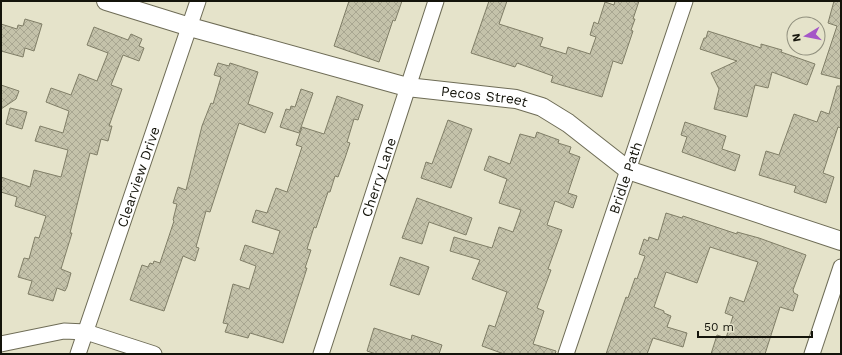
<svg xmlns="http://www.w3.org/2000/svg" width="842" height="355" viewBox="0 0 842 355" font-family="'Work Sans',sans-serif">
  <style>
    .building { fill: url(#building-cross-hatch); stroke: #807e67 }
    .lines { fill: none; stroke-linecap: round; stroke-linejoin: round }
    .minor-casing { stroke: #6e6c56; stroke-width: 17 }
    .tertiary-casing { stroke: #6e6c56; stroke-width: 20 }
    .minor { stroke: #fff; stroke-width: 15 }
    .tertiary { stroke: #fff; stroke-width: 18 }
    .labels { text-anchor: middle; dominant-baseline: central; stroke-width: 4; stroke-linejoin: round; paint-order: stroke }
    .street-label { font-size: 14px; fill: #14140b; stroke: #e5e3ca }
  </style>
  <defs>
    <pattern id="building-cross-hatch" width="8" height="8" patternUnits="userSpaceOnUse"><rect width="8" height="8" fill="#c4c2aa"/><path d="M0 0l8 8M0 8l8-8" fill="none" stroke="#a8a691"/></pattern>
  </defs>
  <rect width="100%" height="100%" fill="#e5e3ca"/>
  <!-- building -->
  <path class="building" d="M 349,1 L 402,1 L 395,21 L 393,20 L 379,62 L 334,46 Z
    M 489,1 L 507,1 L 499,24 L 543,38 L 540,46 L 566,54 L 568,47 L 590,54 L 596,37 L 590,35 L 594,22 L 598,24 L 605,2 L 614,5 L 615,1 L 639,1 L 633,19 L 635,19 L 631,30 L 633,31 L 622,64 L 613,61 L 602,97 L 551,82 L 553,76 L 517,63 L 515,67 L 471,53 Z
    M 834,1 L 841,1 L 841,79 L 821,74 L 837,26 L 828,23 Z
    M 25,19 L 42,24 L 34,51 L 25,48 L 23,57 L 1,51 L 1,24 L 17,29 L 18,25 L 23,26 Z
    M 94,27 L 128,40 L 131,34 L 142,39 L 139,46 L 144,48 L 139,61 L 123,55 L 111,85 L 122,89 L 109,126 L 112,126 L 108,141 L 101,139 L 97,155 L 90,153 L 70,233 L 72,233 L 61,269 L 71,273 L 67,287 L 65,291 L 57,288 L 53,301 L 28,294 L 32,281 L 18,277 L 24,258 L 29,259 L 35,237 L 39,238 L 46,216 L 15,206 L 17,197 L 1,192 L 1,177 L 30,187 L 34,170 L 61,177 L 68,150 L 35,141 L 40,126 L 63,133 L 69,111 L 46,102 L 51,88 L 71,95 L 79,74 L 97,81 L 108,53 L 87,45 Z
    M 708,31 L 761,48 L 761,44 L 782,50 L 781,52 L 815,64 L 807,85 L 772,72 L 768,88 L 755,85 L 747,117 L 714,109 L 719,89 L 711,73 L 737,61 L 700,49 L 704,38 L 706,38 Z
    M 218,63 L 229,66 L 230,63 L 258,72 L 248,104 L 273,113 L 265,133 L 239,123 L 210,212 L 206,211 L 196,247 L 199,248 L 195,261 L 183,256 L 164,311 L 130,300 L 142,265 L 148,267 L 150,263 L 153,264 L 154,261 L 160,263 L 174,221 L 173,220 L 177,204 L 173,203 L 178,187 L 186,190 L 202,126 L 211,103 L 213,104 L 221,77 L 214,75 Z
    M 1,85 L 19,91 L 16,99 L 1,109 Z
    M 837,86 L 841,86 L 841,128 L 838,127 L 823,173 L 834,177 L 826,203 L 794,192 L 796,186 L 759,175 L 766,151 L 779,155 L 794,114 L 817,122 L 821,111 L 829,114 Z
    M 301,89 L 313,93 L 299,133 L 280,127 L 286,109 L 290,110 L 291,106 L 295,107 Z
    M 337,96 L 363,105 L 358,120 L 354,119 L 347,142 L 350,143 L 345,158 L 338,177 L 335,176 L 330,192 L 328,192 L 316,228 L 314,227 L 307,249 L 311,250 L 305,268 L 307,268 L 283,343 L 250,333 L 248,338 L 225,332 L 228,324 L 223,323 L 233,284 L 249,289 L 256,266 L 240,260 L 245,245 L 273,254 L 280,231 L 252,222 L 256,210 L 267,213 L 276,188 L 287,192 L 302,147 L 296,145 L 302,127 L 324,134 Z
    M 10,108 L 27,112 L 22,129 L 6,124 Z
    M 448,120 L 472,129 L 451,188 L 421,178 L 426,162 L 432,164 Z
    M 685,122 L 726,136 L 722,149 L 740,155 L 735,171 L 682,152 L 687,137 L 681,135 Z
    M 537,132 L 559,140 L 558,143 L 571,147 L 569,153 L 580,157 L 568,193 L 577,196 L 573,208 L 555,201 L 547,225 L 562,230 L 548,269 L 551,270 L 537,308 L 544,311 L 533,344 L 556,351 L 555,354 L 504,354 L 482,346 L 489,325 L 495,327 L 507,292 L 472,279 L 480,260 L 450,251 L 454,237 L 492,248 L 499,227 L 513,232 L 521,210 L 499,203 L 507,179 L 484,170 L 489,156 L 510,164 L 520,134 L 535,138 Z
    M 417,198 L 472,218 L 466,235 L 429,222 L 422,244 L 402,238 Z
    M 666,213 L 682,218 L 683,216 L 737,234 L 737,232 L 759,238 L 806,255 L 793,290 L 794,293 L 798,295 L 793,311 L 780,307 L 765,354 L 711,354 L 717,335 L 726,338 L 733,316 L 725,313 L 730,297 L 744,302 L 758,262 L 710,247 L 697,283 L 666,272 L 654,307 L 664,311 L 664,313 L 671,316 L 667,327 L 687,333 L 683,347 L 653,338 L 647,354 L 606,354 L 626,297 L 628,298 L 635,278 L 637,279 L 645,256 L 639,254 L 644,239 L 648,241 L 649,237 L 658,240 Z
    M 400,257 L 429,267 L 419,295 L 390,285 Z
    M 374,328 L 411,340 L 412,335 L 442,345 L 439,354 L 376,354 L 367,351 Z"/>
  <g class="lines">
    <!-- minor casing -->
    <g class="minor-casing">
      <g id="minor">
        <path d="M 1,344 L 64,331 L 86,332 L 154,354"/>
        <path id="s1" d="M 78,354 L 198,1"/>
        <path id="s2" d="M 321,354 L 436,1"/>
        <path id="s3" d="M 566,354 L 685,1"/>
        <path d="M 812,354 L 841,267"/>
      </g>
    </g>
    <!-- tertiary casing -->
    <g class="tertiary-casing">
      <g id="tertiary">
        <path id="s4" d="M 106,1 L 190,27 L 407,87 L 516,99 L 542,107 L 568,123 L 628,170 L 841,241"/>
      </g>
    </g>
    <!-- minor -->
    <use href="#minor" class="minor"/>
    <!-- tertiary -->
    <use href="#tertiary" class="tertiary"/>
  </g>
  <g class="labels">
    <!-- street labels -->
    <g class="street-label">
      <text stroke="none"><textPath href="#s4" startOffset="391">Pecos Street</textPath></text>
      <text stroke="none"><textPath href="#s2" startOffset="186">Cherry Lane</textPath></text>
      <text stroke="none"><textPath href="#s3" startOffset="186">Bridle Path</textPath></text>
      <text stroke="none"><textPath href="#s1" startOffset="187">Clearview Drive</textPath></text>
    </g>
  </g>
  <!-- border -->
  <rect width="842" height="355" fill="none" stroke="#14140b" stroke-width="4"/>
  <!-- north arrow -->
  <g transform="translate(806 36) rotate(260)"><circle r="19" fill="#e5e3ca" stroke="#91907e"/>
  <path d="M0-3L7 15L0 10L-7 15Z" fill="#a456c7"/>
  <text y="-6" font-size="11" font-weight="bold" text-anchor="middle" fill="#14140b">N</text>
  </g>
  <!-- scale -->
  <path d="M698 331v6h114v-6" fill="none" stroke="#14140b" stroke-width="2"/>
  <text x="704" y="331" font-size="12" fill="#14140b" stroke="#e5e3ca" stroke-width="3" paint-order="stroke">50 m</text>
</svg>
